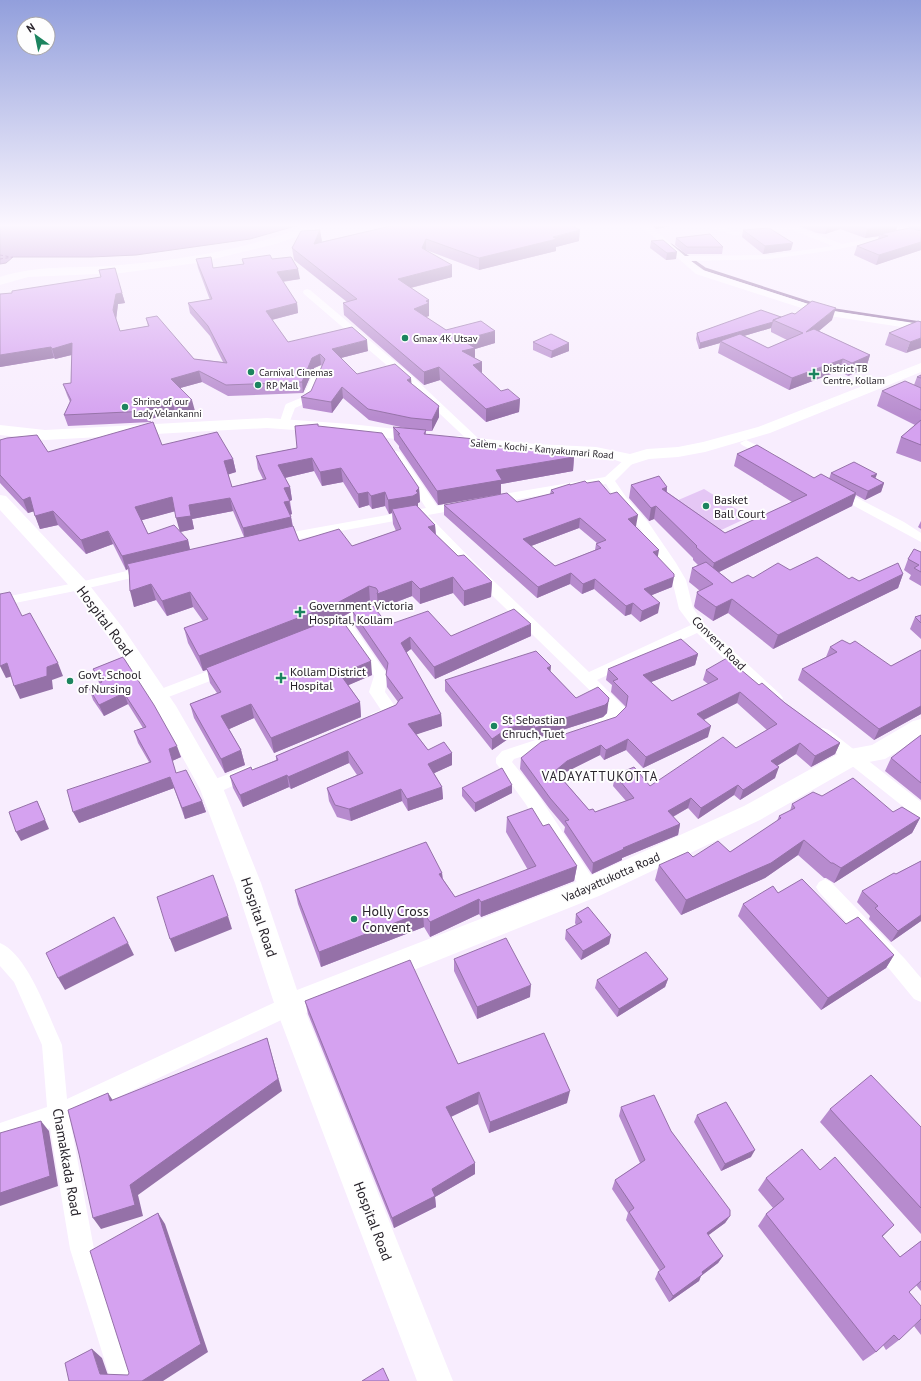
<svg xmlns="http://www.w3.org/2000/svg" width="921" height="1381" viewBox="0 0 921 1381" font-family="'PT Sans',sans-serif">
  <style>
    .green { fill: #e5c7f5 }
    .water { fill: #b17fcb; stroke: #88639b }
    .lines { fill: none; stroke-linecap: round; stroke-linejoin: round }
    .stream { stroke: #88639b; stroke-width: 3 }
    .ferry { stroke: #743590; stroke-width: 1; stroke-dasharray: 3 2.5; stroke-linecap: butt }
    .street { fill: #fff; fill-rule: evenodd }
    .secondary { fill: #fff; fill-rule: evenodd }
    .primary { fill: #fff; fill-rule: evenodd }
    .wall { fill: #b78bce; fill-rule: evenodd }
    .shaded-wall { fill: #9571a8 }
    .building { fill: #d5a2f0; stroke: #9571a8; fill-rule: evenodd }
    .poi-dot { fill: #1c845f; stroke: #fefefe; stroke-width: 1.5 }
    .labels { text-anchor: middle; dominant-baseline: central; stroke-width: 4; stroke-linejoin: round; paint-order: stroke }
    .far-poi-label { font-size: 10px; fill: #28232b; stroke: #fefefe; text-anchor: start }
    .far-street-label { font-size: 10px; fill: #28232b; stroke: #fefefe }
    .poi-label { font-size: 12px; fill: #28232b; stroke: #fefefe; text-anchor: start }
    .street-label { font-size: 12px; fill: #28232b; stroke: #fefefe }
    .neighbourhood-label { font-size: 13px; letter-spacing: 1px; fill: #28232b; stroke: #fefefe }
    .near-street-label { font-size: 14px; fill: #28232b; stroke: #fefefe }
    .near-poi-label { font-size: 14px; fill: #28232b; stroke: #fefefe; text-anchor: start }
  </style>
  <rect width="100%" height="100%" fill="#f8edfe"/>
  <!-- green -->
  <path class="green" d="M 704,489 L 749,517 L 719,531 L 676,501 Z"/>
  <!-- water -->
  <path class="water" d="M 0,225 L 299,225 L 250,239 L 136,255 L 91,257 L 13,257 L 6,263 L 0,264 Z"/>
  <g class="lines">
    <!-- stream -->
    <path class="stream" d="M 671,245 L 705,269 L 816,305
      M 829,309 L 921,323"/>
    <!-- ferry -->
    <path class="ferry" d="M 0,255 L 11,257
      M 0,259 L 13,257"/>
    <!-- street -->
    <path class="street" d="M 640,225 L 649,225 L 685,256 L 770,255 L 833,246 L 792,230 L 734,235 L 699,225 L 713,225 L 734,231 L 792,225 L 842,244 L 901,233 L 901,237 L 828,251 L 770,259 L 691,261 L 702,270 L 827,310 L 921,324 L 921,330 L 823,315 L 696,274 Z
      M 307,289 L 310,290 L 412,376 L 481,441 L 483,443 L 481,445 L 473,445 L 404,380 L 304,294 L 303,292 L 304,290 Z
      M 320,366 L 325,369 L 312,399 L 311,401 L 295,408 L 288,426 L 280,426 L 279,424 L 285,406 L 286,404 L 303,397 L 315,369 Z
      M 746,440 L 775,454 L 777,456 L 775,458 L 767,458 L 742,445 L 740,443 Z
      M 396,451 L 400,452 L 437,506 L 463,501 L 467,502 L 469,505 L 467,508 L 428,515 L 477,565 L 589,672 L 691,625 L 679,609 L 672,580 L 662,563 L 639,527 L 617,502 L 606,484 L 491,504 L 487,503 L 485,500 L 487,497 L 491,496 L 605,477 L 626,458 L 634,458 L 636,460 L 615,481 L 626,497 L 648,522 L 676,563 L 686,580 L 693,608 L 704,624 L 780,694 L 783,698 L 780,702 L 775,703 L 770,702 L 697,633 L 597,680 L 625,708 C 620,722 607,735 592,730 L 589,726 C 594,718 605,719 609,709 L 467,571 L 416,517 L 276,543 L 272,542 L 270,539 L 272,536 L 276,535 L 426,508 L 390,454 L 392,452 Z
      M 836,487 L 904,522 L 921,533 L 921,542 L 832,494 L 830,491 L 832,488 Z
      M 148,566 L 153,567 L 155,570 L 153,573 L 80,590 L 0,606 L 0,598 L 80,582 Z
      M 370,603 L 375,604 L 377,607 L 375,610 L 352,624 L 388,676 L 385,692 L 399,712 C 394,720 379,724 371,722 L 368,718 L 371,714 L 381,710 L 369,692 L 374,676 L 337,623 L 339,620 L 365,604 Z
      M 226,664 L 231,665 L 233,669 L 231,673 L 158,701 L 153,700 L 150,696 L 153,692 Z
      M 823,728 L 829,730 L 921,802 L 921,818 L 915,816 L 817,738 L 815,734 L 817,730 Z
      M 554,734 L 560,736 L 562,740 L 560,744 L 514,759 L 512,762 L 537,793 L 596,883 L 599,888 L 596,893 L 590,896 L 584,893 L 525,803 L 496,763 L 496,758 L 502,751 Z
      M 249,766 L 255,768 L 257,772 L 255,776 L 217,793 L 211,794 L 205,793 L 203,788 L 205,783 Z
      M 825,879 L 831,882 L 905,959 L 921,978 L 921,1002 L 914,999 L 891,971 L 819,892 L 816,887 L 819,882 Z
      M 0,943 C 27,954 47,1012 59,1038 L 62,1045 L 67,1099 L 282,999 L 289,997 L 296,999 L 299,1006 L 296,1013 L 70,1120 L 94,1249 L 137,1381 L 111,1381 L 70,1249 L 50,1128 L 0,1145 L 0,1123 L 47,1107 L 42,1045 L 14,982 L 0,966 Z"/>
    <!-- secondary -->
    <path class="secondary" d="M 310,225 L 325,225 L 324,227 L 276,244 L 197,263 L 121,273 L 28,277 L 0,285 L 0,277 C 39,264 80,269 120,265 C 185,260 249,248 310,225 Z
      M 883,225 L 899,225 L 921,233 L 921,240 L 884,227 Z
      M 0,495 L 6,496 L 87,582 L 123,628 L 176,706 L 223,788 L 261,883 L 297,990 L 581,880 L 744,806 L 845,750 L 872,745 L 913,721 L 921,719 L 921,737 L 885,759 L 858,764 L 760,820 L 599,896 L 306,1013 L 453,1381 L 417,1381 L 275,1006 L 235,883 L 200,789 L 159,715 L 109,638 L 73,590 L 0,510 Z"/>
    <!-- primary -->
    <path class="primary" d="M 921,363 L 921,372 L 770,433 L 705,452 L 678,457 L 649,459 L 630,465 L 615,460 L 596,457 L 535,454 L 458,446 L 452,444 L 450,441 L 452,438 L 458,436 L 535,444 L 596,447 L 630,454 L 647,449 L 678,447 L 703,442 L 758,427 Z
      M 267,418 L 350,424 L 424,432 L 430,434 L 432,437 L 430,440 L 424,442 L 350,434 L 267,428 L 45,440 L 0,435 L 0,425 L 45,430 Z"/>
  </g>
  <!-- wall -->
  <path class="wall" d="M 395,225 L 579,241 L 556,247 L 556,251 L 479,270 L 426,250 L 452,277 L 411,288 L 429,300 L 429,316 L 426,317 L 446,330 L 495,343 L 475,349 L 475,359 L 482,362 L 482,373 L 501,391 L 520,399 L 519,412 L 486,422 L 440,380 L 424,385 L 344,315 L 343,303 L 347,302 L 294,260 L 292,248 L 320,230 L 321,242 Z
    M 651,225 L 674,225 L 656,229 Z
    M 796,225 L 898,225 L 896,230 L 910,228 L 904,225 L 921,225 L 921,250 L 876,265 L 854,255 L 857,246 L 878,239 L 879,236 L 865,238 L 840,229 L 825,234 L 817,233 Z
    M 743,230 L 791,250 L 763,254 L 742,237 Z
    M 676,238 L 723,247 L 722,254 L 686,254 L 675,245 Z
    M 651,241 L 676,259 L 666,260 L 650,248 Z
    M 196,259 L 213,268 L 243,264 L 242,259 L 272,259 L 300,279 L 283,282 L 297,303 L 298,313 L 272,320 L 288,342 L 368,351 L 341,358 L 357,374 L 412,384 L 439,406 L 439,417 L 432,431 L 426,431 L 426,434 L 489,445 L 574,457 L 573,471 L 501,484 L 501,494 L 438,505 L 399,448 L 399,446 L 394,440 L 393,427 L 405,428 L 369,420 L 343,398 L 332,413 L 303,408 L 301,397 L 311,391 L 322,366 L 321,365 L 314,368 L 303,393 L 228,396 L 202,382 L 180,388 L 195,411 L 178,416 L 175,413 L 150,419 L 151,422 L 68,426 L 64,415 L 70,402 L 67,395 L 63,384 L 71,383 L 72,355 L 55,359 L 54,358 L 0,367 L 0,294 L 122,293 L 125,303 L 118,304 L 116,319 L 120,331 L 148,326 L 146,318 L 194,359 L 223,362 L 210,336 L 190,313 L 188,303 L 210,300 L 198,268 Z
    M 795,314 L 832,320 L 819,331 L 870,355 L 866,368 L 848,376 L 839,371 L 789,390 L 718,353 L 720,343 L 699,349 L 696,339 L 697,333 ZM 771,328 L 771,332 L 787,340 L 768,348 L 744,336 Z
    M 918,321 L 906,353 L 885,345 L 889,333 Z
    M 533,342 L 569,343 L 569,351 L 551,358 L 533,350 Z
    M 921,375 L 921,462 L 896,453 L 901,437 L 915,425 L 877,406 L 882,391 L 914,385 L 917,377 Z
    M 318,426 L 419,488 L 420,502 L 418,503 L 418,507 L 435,525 L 436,535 L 458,556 L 492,582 L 491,597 L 464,606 L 453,593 L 420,604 L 412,596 L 378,609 L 377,603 L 370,602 L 340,618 L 372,675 L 348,685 L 360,702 L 361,717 L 274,753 L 254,718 L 229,729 L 241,750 L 245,765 L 225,773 L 194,718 L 190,704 L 217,693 L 210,683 L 207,670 L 203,671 L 188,643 L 184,628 L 203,621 L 193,607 L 167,616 L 156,600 L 134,607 L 128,569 L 126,570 L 113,544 L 86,554 L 58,525 L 40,529 L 34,511 L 28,513 L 0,483 L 0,440 L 48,452 L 162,445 L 233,459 L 236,472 L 228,474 L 232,487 L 263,479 L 258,469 L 256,456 L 297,448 ZM 314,471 L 322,486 L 343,482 L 359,508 L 369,505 L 372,509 L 385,506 L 389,514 L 392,513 L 393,524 L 396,531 L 352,546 L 299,541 L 293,526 L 291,517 L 290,515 L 292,514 L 290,501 L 292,500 L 290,487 L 285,478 ZM 175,511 L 180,531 L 148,534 L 142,520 ZM 233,511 L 244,537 L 190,550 L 188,540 L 180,532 L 194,529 L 192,519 Z
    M 737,454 L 814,478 L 829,479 L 831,473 L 875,478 L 884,483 L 881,492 L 865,500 L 856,495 L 852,506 L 719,572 L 732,583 L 790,570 L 849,579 L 859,581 L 903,574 L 898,588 L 773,649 L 728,613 L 713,621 L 695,608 L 694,606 L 697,592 L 700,591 L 689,582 L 692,568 L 698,565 L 693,560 L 693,558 L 654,519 L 649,521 L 629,498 L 631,485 L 667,487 L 667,492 L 725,533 L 792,502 L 734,466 Z
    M 570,485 L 636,526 L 635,526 L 657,557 L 672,587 L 652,595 L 658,613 L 640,622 L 631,614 L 625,616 L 594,589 L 582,594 L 570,584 L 537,598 L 444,515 L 444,505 L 517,502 L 550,494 L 551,490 ZM 579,528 L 597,543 L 596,544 L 595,550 L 555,566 L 531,546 Z
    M 921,521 L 921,529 L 918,527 Z
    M 921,552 L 921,586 L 909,579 L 911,575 L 904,570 L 908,559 Z
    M 353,612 L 388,625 L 451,636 L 531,636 L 435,679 L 411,649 L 406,652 L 441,714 L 442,726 L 416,734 L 428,750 L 452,753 L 452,765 L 434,773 L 442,787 L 443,799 L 408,811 L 402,801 L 351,821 L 337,817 L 329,801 L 327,788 L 357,775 L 349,763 L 291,789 L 289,787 L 243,807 L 233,788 L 230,776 L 252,770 L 276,760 L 276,756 L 396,705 L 398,702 L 387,687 L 386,675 L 387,672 L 354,624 Z
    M 921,615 L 921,639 L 910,629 L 915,617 Z
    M 830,647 L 891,666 L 921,650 L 921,714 L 874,740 L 798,680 L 802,669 L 826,657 Z
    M 698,654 L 695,665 L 651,682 L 672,701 L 708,684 L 703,680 L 706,670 L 759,685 L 785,703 L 840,743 L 835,754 L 811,767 L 796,754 L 777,766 L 775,778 L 740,800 L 734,795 L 698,819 L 688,808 L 673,817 L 680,824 L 678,835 L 622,858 L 622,860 L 592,874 L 564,832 L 565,827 L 549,808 L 520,769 L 521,758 L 616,717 L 626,707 L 611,692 L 612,685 L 606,680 L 608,669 ZM 737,703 L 767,730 L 736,748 L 650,786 L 615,775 L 613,786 L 626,801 L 595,812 L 589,810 L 560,776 L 566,772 L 600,755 L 604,760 L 626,750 L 643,768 L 708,737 L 704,720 Z
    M 123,657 L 181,757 L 172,761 L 176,773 L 202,801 L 206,812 L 185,819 L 174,788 L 79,823 L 149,762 L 138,743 L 134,731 L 143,728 L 128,704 L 104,716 L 93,700 L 89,688 L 99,683 L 98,680 L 93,669 Z
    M 550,671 L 576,698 L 607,713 L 603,717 L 534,739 L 532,735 L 508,739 L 492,750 L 445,691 L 445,680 Z
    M 921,735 L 921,800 L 885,771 L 891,758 Z
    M 512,785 L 512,793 L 475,812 L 462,796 L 462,788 Z
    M 822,796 L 920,818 L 912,833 L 834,883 L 826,878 L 824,878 L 798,855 L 765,878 L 681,915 L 655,880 L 659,865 L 693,857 L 730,852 L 777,821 L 779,816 L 790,811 L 792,804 Z
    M 507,817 L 543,826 L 577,866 L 574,881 L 481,917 L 479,914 L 430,937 L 424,927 L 321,967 L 298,904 L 295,890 L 442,873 L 443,879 L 455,897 L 528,870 L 506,832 Z
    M 921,861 L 921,921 L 891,942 L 869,919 L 870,916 L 857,902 L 862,891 Z
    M 778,893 L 846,924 L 894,955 L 886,968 L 821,1010 L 738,916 L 743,904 Z
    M 576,914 L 611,935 L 609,944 L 581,960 L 565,939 L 566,930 L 576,925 L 575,923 Z
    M 454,959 L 530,997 L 477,1019 L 454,971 Z
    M 668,979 L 665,987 L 617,1017 L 595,988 L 597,980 Z
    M 305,1001 L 458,1064 L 567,1103 L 489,1133 L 478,1104 L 451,1117 L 475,1174 L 435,1197 L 436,1207 L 394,1228 L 308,1014 Z
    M 621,1107 L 671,1131 L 730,1216 L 725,1223 L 708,1235 L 723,1256 L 718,1263 L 701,1276 L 699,1281 L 669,1302 L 655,1279 L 658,1272 L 660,1271 L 626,1220 L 628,1213 L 612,1189 L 615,1180 L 640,1163 L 619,1116 Z
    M 830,1109 L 921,1127 L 921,1234 L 820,1122 Z
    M 697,1115 L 751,1157 L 721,1171 L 694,1122 Z
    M 820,1170 L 882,1237 L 900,1257 L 921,1241 L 921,1291 L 916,1285 L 909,1292 L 899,1340 L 886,1350 L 883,1345 L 876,1352 L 863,1361 L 758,1226 L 766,1214 L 773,1208 L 758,1190 L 766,1178 Z
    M 921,1319 L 921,1335 L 914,1326 Z"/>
  <!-- shaded-wall -->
  <path class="shaded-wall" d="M 657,225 L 674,225 L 656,229 Z
    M 828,225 L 841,225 L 840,229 L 825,234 Z
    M 889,225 L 898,225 L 895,233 L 880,234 L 879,236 L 865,238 L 867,229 Z
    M 320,230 L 322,241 L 316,255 L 314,244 Z
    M 580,230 L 579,241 L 556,247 L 556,251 L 479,270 L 479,258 Z
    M 426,239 L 426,250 L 422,248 Z
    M 921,242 L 921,250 L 876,265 L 879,255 Z
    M 793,243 L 791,250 L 763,254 L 765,246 Z
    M 677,252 L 676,259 L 666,260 L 667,253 Z
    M 452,265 L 452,277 L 398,291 L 398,279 Z
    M 298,269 L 300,279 L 278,282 L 277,272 Z
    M 122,293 L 125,303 L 118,304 L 116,320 L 113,310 L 116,294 Z
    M 429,300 L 429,316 L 414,321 L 414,309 L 426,301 Z
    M 297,303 L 298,313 L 267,321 L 266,311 Z
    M 836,308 L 832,320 L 803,344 L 806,332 Z
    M 773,322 L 771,328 L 723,342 L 720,341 L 720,343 L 699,349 L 700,343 Z
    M 495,331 L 495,343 L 475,349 L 475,360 L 462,364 L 462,340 Z
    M 921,338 L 921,348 L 906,353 L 910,342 Z
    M 367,340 L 368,351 L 333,360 L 332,349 Z
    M 72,343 L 75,354 L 55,359 L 52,349 Z
    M 569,343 L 569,351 L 551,358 L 552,351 Z
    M 51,347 L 54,358 L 0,367 L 0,355 Z
    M 320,354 L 321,365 L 314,368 L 303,393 L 302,382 L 312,358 Z
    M 870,355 L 866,368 L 848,376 L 852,363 Z
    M 843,359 L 839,371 L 789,390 L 792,378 Z
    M 482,362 L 482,375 L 473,365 Z
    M 439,367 L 440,380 L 424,385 L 424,372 Z
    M 199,371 L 202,382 L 173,390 L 171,379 Z
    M 411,378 L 412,389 L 407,380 Z
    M 342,387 L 343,398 L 332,413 L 331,402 Z
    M 520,399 L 519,412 L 486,422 L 486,409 Z
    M 192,400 L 195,411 L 178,416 L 176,405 Z
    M 173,402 L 175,413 L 150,419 L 147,408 Z
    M 439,406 L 439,417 L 432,431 L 432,420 Z
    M 574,457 L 573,471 L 501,484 L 501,494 L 438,505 L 437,491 L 496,470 Z
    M 312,458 L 314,471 L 280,479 L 278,465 Z
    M 233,459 L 236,472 L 227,475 L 224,461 Z
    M 341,468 L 343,482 L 322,486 L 320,472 Z
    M 877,474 L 874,482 L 871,476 Z
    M 884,483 L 881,492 L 865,500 L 868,491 Z
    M 290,487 L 292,500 L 289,501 L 292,514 L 286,516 L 284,502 L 284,488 Z
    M 667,487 L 665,500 L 662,489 Z
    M 419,488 L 420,502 L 418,503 L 418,507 L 392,509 L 392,513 L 389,514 L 388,500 L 416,491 Z
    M 368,492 L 369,505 L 359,508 L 358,494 Z
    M 385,492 L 385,506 L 372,509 L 371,496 Z
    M 856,493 L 852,506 L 711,576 L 714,563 Z
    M 30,497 L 35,511 L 28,513 L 23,500 Z
    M 172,497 L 176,511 L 139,521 L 135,507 Z
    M 230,498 L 233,511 L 192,519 L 194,529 L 180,532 L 176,518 L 189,505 Z
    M 656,506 L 654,519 L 649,521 L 651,508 Z
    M 53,511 L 58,525 L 40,529 L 35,516 Z
    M 638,515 L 636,526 L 627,529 L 628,519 Z
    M 291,517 L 293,530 L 245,541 L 243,528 Z
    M 580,518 L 579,528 L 523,549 L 523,539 Z
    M 435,525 L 436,540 L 428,527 Z
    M 108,531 L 113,544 L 86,554 L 81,540 Z
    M 188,540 L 191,554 L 127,564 L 128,569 L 126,570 L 122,556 Z
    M 659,550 L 657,561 L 653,552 Z
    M 571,573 L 570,584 L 537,598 L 538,587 Z
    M 903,574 L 898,588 L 773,649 L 778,635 Z
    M 453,577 L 453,593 L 420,604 L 420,589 Z
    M 674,577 L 672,587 L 642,599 L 644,589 Z
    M 595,579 L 594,589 L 582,594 L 583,584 Z
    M 412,581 L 412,596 L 378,609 L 377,594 Z
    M 492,582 L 491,597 L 464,606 L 464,591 Z
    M 151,584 L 156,600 L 134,607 L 130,591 Z
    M 369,586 L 370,602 L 338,619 L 203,671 L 199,656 Z
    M 190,592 L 193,607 L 167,616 L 162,601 Z
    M 732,599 L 728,613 L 713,621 L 716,607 Z
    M 633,603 L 631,614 L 625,616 L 626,606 Z
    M 660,603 L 658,613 L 640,622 L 642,611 Z
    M 531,624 L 531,636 L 435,679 L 434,667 Z
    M 410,637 L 411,649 L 402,656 L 401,643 Z
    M 698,654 L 695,665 L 641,686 L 643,675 Z
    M 371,661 L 372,675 L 342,688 L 340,674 Z
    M 7,663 L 13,676 L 6,678 L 0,666 Z
    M 58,663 L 63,676 L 52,680 L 53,689 L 20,699 L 14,686 L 47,667 Z
    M 551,666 L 550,677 L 547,668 Z
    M 740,692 L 737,703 L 695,724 L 697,714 Z
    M 124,693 L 128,704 L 104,716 L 99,705 Z
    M 609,698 L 607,713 L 603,717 L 534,739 L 535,728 Z
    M 360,702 L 361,717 L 274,753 L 271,738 Z
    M 251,704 L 254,718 L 225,731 L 221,716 Z
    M 921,706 L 921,714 L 874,740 L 879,729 Z
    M 441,714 L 442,726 L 409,737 L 408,724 Z
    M 533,723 L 532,735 L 508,739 L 492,750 L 492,739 L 508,728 Z
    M 711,726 L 708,737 L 643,768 L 646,757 Z
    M 628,739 L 626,750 L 604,760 L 606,750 Z
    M 800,743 L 796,754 L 767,772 L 771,761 Z
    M 840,743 L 835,754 L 811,767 L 815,756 Z
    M 601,745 L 600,755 L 566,772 L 554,781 L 555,771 L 567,761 Z
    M 177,746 L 181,757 L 172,761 L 169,749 Z
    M 241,750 L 245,765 L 225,773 L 221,759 Z
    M 348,751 L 349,763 L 291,789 L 288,777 Z
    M 452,753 L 452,765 L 428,776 L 428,764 Z
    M 779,767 L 775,778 L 740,800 L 743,790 Z
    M 287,775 L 289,787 L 243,807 L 240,795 Z
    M 170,777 L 174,788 L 79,823 L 73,812 Z
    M 512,785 L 512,793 L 475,812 L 475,803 Z
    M 738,785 L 734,795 L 698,819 L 701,808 Z
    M 442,787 L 443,799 L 408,811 L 407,799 Z
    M 401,789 L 402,801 L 351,821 L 349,809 Z
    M 691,798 L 688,808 L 665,821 L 668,811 Z
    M 37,801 L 49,829 L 21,841 L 16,832 Z
    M 202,801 L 206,812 L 185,819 L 182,808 Z
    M 920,818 L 912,833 L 834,883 L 841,868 Z
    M 680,824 L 678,835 L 622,858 L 622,860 L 592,874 L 593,863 L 623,848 Z
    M 804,840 L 798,855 L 765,878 L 681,915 L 686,900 Z
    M 577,866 L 574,881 L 481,917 L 481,902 Z
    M 442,873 L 443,888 L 439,874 Z
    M 479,899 L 479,914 L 430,937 L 430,922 Z
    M 423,912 L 424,927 L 321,967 L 319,952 Z
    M 921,915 L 921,921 L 891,942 L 898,931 Z
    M 228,916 L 232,929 L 175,952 L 170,939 Z
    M 611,935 L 609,944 L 581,960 L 583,951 Z
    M 128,943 L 134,955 L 65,990 L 58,978 Z
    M 894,955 L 886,968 L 821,1010 L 828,998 Z
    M 668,979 L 665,987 L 617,1017 L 619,1009 Z
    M 531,985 L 530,997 L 477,1019 L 477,1007 Z
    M 267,1038 L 282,1091 L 138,1195 L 143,1216 L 101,1229 L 93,1218 L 130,1185 Z
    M 570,1091 L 567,1103 L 489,1133 L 490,1122 Z
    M 479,1092 L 478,1104 L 446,1119 L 446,1107 Z
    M 108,1093 L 116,1105 L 110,1101 Z
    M 41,1121 L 49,1131 L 58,1186 L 0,1206 L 0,1193 Z
    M 755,1150 L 751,1157 L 721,1171 L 725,1164 Z
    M 475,1163 L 475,1174 L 435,1197 L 436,1207 L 394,1228 L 392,1218 L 432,1189 Z
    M 158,1213 L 165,1224 L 208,1352 L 163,1381 L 142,1381 Z
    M 730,1216 L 725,1223 L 702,1240 L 707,1233 Z
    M 894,1225 L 882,1237 L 882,1236 Z
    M 723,1256 L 718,1263 L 701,1276 L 699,1281 L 669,1302 L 673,1296 L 702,1272 Z
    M 92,1349 L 102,1358 L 110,1381 L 100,1374 Z"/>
  <!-- building -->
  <path class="building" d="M 395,225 L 570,225 L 580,230 L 553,237 L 557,239 L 479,258 L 426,239 L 422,248 L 452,265 L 398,279 L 429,300 L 426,301 L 429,303 L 414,309 L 446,330 L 481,321 L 495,331 L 462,340 L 475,348 L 462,351 L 482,362 L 473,365 L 501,391 L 508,389 L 520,399 L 486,409 L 439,367 L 424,372 L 343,303 L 357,299 L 292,248 L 301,231 L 320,230 L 314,244 Z
    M 857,225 L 889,225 L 867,229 Z
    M 769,228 L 793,243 L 765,246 L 743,230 Z
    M 910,228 L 921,231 L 921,242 L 879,255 L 857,246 L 888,236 L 880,234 Z
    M 710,234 L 723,247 L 687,247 L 676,238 Z
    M 663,240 L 677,252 L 667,253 L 651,241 Z
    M 270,255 L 272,259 L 291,257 L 298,269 L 277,272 L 297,303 L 266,311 L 288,342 L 352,327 L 367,340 L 332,349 L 357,374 L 395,364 L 411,378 L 407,380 L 439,406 L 432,420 L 411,418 L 368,409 L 342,387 L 331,402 L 301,397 L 311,391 L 325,359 L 320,354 L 312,358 L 302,382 L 226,385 L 199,371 L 171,379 L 192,400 L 176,405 L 173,402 L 147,408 L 148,411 L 64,415 L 71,400 L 63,384 L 71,383 L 72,343 L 52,349 L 51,347 L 0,355 L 0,294 L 12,293 L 12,291 L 101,277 L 99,270 L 115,268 L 122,293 L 116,294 L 113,310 L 120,331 L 149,326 L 146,318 L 157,316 L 194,359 L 227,363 L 208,326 L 188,303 L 212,299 L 196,259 L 211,257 L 213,268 L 244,264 L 242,259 Z
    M 812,301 L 836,308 L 806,332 L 814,329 L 870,355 L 852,363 L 843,359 L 792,378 L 720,341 L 740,334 L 768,348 L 803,333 L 773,320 L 792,313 L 795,314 Z
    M 761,310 L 781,317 L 773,320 L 773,322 L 700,343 L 697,333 Z
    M 918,321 L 921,322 L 921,338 L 910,342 L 889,333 Z
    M 551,334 L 569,343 L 552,351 L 533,342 Z
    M 921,375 L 921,378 L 917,377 Z
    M 905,381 L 921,388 L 921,410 L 882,391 Z
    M 921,420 L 921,445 L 901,437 Z
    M 153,422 L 162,445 L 217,432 L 233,459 L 224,461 L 232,487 L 266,479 L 256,456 L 297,448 L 295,426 L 318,424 L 318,426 L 382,433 L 419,488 L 416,491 L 418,493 L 413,496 L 388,500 L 385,492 L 371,496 L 368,492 L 358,494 L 341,468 L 320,472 L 312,458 L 278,465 L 290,487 L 284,488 L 290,501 L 284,502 L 291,517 L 243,528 L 230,498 L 189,505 L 191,516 L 176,518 L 172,497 L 135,507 L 148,534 L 174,525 L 188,540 L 122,556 L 108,531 L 81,540 L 53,511 L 35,516 L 30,497 L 23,500 L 0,475 L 0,440 L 7,438 L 37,435 L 48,452 Z
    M 393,427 L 426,430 L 424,434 L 485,440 L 489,445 L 574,453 L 574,457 L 496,470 L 502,480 L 437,491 L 398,434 L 400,434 Z
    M 757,445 L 814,478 L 821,474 L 856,493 L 714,563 L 696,547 L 697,546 L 656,506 L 651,508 L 631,485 L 659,476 L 667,487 L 662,489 L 725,533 L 807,495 L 737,454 Z
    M 854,462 L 877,474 L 871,476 L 884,483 L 868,491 L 831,473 Z
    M 585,481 L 587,483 L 599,481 L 610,494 L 617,492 L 638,515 L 628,519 L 659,550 L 653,552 L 674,574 L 674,577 L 644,589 L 660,603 L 642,611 L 633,603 L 626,606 L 595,579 L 583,584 L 571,573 L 538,587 L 444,505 L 507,493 L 517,502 L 554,493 L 551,490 L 570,484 L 570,485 ZM 580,518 L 606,540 L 596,544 L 601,548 L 555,566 L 523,539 Z
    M 416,505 L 435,525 L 428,527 L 458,556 L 464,555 L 492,582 L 464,591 L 453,577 L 420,589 L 412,581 L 377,594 L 378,591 L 376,588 L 369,586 L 337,603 L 199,656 L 184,628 L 208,619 L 190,592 L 162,601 L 151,584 L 130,591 L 129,568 L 127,564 L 293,526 L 299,541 L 339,529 L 352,546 L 401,529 L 392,509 Z
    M 914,549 L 921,552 L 921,572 L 914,568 L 919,565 L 908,559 Z
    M 817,557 L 849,579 L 852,577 L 859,581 L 898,563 L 903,574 L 778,635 L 732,599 L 716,607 L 698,594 L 697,592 L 713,584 L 692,568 L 706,562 L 732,583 L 748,575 L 753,578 L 778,563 L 790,570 Z
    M 10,592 L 22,616 L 30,613 L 58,663 L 47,667 L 47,676 L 14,686 L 7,663 L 0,666 L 0,594 Z
    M 370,602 L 388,625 L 428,611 L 451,636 L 514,609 L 531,624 L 434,667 L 410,637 L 401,643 L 441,714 L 408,724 L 428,750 L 444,742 L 452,753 L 428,764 L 442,787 L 407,799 L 401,789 L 349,809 L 335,805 L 327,788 L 363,773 L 348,751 L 288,777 L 287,775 L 240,795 L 230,776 L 251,767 L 252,770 L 278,760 L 276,756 L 396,705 L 400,699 L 403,698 L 386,675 L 388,663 L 353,612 Z
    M 921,615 L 921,623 L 915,617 Z
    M 339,616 L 371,661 L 340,674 L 360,702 L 271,738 L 251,704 L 221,716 L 241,750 L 221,759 L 190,704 L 221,692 L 206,668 Z
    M 681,639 L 698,654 L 643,675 L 672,701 L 718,679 L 706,670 L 727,658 L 759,685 L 762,683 L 785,703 L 840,743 L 815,756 L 800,743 L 771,761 L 779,767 L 743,790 L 738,785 L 701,808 L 691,798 L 668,811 L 680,824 L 623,848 L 624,849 L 593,863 L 565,821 L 569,820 L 550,798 L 521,758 L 541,742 L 616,717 L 626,707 L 628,696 L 613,681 L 618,679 L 608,669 ZM 740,692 L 777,724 L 736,748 L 723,737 L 650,786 L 634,767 L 615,775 L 634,798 L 595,812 L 593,809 L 589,810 L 555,771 L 567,761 L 601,745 L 606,750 L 628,739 L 646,757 L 711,726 L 697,714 Z
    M 842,640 L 850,644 L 855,641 L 891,666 L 921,650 L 921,706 L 879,729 L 802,669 L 837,652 L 830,647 Z
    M 536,651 L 551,666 L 547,668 L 576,698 L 598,687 L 609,698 L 608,702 L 605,705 L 535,728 L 533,723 L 508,728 L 492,739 L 445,680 Z
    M 123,657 L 154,705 L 177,746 L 169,749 L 176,773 L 186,770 L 202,801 L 182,808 L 170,777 L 73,812 L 67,790 L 151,762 L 134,731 L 146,727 L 124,693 L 99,705 L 89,688 L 102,682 L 93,669 Z
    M 921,735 L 921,783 L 891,758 L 913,741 Z
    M 502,768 L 512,785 L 475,803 L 462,788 Z
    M 853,778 L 893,812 L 902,807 L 920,818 L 841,868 L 833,863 L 831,863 L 804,840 L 771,863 L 686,900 L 659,865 L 688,852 L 693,857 L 718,841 L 730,852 L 781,818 L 779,816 L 795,808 L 792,804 L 813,792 L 822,796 Z
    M 37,801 L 45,820 L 16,832 L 9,812 Z
    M 532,808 L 543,826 L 549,824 L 577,866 L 481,902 L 479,899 L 430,922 L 423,912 L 319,952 L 295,890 L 426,842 L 442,873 L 439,874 L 455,897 L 536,866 L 507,817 Z
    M 921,861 L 921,915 L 898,931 L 875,908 L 878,906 L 862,891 L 894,873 L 896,874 Z
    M 213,875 L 228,916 L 170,939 L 157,897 Z
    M 802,879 L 846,924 L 858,917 L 894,955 L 828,998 L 743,904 L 773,886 L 778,893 Z
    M 588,907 L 611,935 L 583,951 L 566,930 L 582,922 L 576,914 Z
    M 114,917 L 128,943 L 58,978 L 46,953 Z
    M 506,938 L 531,985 L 477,1007 L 454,959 Z
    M 646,952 L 668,979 L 619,1009 L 597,980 Z
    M 410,960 L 458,1064 L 544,1033 L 570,1091 L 490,1122 L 479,1092 L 446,1107 L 475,1163 L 432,1189 L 435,1196 L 392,1218 L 305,1001 Z
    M 267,1038 L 278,1079 L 130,1185 L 135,1205 L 93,1218 L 79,1154 L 68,1110 L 108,1093 L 110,1101 Z
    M 871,1075 L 921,1127 L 921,1208 L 830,1109 Z
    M 654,1095 L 671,1131 L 730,1210 L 730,1216 L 707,1233 L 723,1256 L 702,1272 L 703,1274 L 673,1296 L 658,1272 L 665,1267 L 629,1212 L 634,1208 L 615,1180 L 645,1160 L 621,1107 Z
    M 726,1102 L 755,1150 L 725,1164 L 697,1115 Z
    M 41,1121 L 50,1176 L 0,1193 L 0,1133 Z
    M 802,1149 L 820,1170 L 835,1157 L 894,1225 L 882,1236 L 900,1257 L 921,1241 L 921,1281 L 909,1292 L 921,1306 L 921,1319 L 899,1340 L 894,1335 L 876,1352 L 766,1214 L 784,1199 L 766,1178 Z
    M 158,1213 L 201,1344 L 142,1381 L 69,1381 L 65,1363 L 92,1349 L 100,1374 L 128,1375 L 129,1373 L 90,1251 Z
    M 383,1368 L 389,1381 L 362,1381 Z"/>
  <!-- sky -->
  <linearGradient id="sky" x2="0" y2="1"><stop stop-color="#929fdc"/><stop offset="0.54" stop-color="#fcf7ff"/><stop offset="1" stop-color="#fcf7ff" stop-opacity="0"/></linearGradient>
  <rect width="921" height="418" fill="url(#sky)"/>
  <!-- markers -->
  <g class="poi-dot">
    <circle cx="405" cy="338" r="4"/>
    <circle cx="251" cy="372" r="4"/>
    <path d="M812 368h4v4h4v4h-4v4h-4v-4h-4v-4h4z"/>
    <circle cx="258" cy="385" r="4"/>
    <circle cx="125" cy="407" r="4"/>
    <circle cx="706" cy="506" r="4"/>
    <path d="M298 606h4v4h4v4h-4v4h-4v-4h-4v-4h4z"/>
    <path d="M279 672h4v4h4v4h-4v4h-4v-4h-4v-4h4z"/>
    <circle cx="70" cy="681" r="4"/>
    <circle cx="494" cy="726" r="4"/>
    <circle cx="354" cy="919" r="4"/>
  </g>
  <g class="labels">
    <!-- far-poi labels -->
    <g class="far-poi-label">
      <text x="413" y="338">Gmax 4K Utsav</text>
      <text x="823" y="368">District TB<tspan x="823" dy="12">Centre, Kollam</tspan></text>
      <text x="259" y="372">Carnival Cinemas</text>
      <text x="266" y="385">RP Mall</text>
      <text x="133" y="401">Shrine of our<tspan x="133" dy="12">Lady Velankanni</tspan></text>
    </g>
    <!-- far-street labels -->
    <g class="far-street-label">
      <text transform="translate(542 449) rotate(5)">Salem - Kochi - Kanyakumari Road</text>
    </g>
    <!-- poi labels -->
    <g class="poi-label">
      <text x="714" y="499">Basket<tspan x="714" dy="14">Ball Court</tspan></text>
      <text x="309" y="605">Government Victoria<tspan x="309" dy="14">Hospital, Kollam</tspan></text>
      <text x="290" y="671">Kollam District<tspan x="290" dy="14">Hospital</tspan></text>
      <text x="78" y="674">Govt. School<tspan x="78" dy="14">of Nursing</tspan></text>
      <text x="502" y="719">St Sebastian<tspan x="502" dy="14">Chruch, Tuet</tspan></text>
    </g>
    <!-- street labels -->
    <g class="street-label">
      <text transform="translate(719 643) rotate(45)">Convent Road</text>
      <text transform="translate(611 877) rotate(-24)">Vadayattukotta Road</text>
    </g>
    <!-- neighbourhood labels -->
    <g class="neighbourhood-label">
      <text x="600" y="776">VADAYATTUKOTTA</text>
    </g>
    <!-- near-street labels -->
    <g class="near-street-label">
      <text transform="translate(105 621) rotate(53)">Hospital Road</text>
      <text transform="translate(259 917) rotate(71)">Hospital Road</text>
      <text transform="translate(67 1162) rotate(80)">Chamakkada Road</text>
      <text transform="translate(373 1221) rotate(69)">Hospital Road</text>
    </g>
    <!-- near-poi labels -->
    <g class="near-poi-label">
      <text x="362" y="911">Holly Cross<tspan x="362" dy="16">Convent</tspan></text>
    </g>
  </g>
  <!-- north arrow -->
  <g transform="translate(36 36) rotate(327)"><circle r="19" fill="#fefefe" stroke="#a8a6aa"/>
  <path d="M0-3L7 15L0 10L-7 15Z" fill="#1c845f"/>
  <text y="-6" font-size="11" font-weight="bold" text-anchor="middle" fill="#28232b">N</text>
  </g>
</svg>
